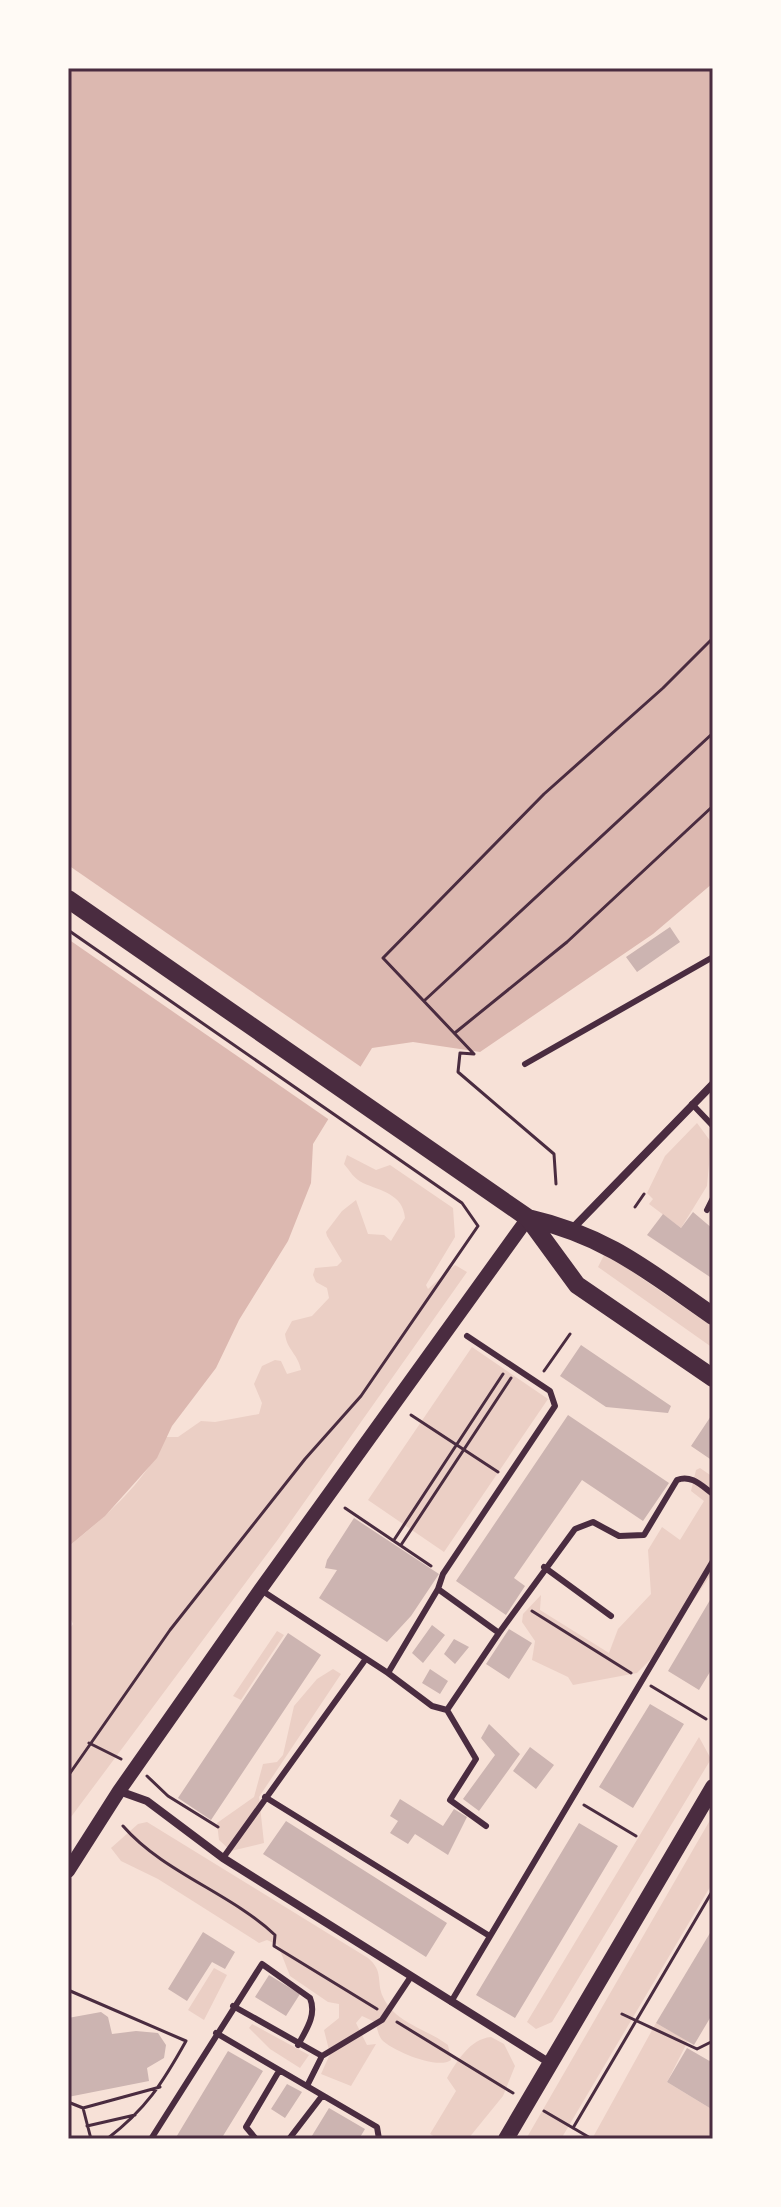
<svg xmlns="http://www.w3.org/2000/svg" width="781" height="2207" viewBox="0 0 781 2207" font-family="Lora,serif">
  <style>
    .green { fill: #ebcfc5 }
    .water { fill: #dcb8b0 }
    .pier { fill: #f7e1d7 }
    .building { fill: #ccb4b1 }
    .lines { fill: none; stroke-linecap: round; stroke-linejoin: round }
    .path { stroke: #4a2c40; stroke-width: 3 }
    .service { stroke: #4a2c40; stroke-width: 6 }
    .minor { stroke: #4a2c40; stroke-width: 8 }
    .tertiary { stroke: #4a2c40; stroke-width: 14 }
    .secondary { stroke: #4a2c40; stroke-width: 16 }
    .primary { stroke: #4a2c40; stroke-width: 18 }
    .neatline { fill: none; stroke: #4a2c40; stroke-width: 3 }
  </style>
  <rect width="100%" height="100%" fill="#f7e1d7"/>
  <!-- green -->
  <path class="green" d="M 697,1123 L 711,1142 L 707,1186 L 681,1228 L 649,1204 L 653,1199 L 647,1193 L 665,1156 Z
    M 347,1155 L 376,1170 L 390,1165 L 453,1208 L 455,1237 L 426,1285 L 428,1289 L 455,1265 L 467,1272 L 279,1538 L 68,1821 L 68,1631 L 73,1624 L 68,1612 L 68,1547 C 105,1517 146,1482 166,1437 L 178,1437 L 201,1421 L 215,1422 L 259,1414 L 262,1403 L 254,1384 L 262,1366 L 275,1360 L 281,1361 L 287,1374 L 301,1370 C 298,1354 287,1350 285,1334 L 292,1321 L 312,1316 L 329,1298 L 327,1288 L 316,1282 L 313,1275 L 315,1268 L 337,1266 L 342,1261 L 327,1236 L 326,1232 L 342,1211 L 356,1200 L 368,1234 L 384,1235 L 391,1241 L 405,1218 C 403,1194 381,1191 363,1183 C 354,1179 350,1171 344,1164 Z
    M 604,1255 L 608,1255 L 713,1327 L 713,1348 L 598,1267 Z
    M 472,1347 L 548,1399 L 444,1552 L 368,1500 Z
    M 700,1468 L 713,1477 L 713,1572 L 656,1654 L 637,1673 L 573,1685 L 568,1677 L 532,1660 L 535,1641 L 522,1622 L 523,1614 L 541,1595 L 540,1610 L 609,1653 L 618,1629 L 651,1594 L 648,1550 L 662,1527 L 680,1540 L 704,1501 L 691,1491 L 696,1470 Z
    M 277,1631 L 284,1635 L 241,1700 L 233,1696 Z
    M 333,1669 L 341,1674 L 259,1797 L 264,1843 L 231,1851 L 219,1840 L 217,1823 L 254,1797 L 263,1764 L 277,1762 L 283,1755 L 294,1706 L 317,1679 Z
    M 699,1737 L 711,1759 L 552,2022 L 536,2029 L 527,2022 Z
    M 713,1815 L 713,1882 L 561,2139 L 526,2139 Z
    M 147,1822 L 368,1958 C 384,1971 376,1982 383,1997 C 395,2023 427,2029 448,2045 L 451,2060 C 438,2070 393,2051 382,2040 C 378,2035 377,2027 375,2022 L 362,2016 L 356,2023 L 367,2045 L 376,2044 L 351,2086 L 321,2074 L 330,2054 L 324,2030 L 339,2018 L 339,2004 L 328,2002 L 290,1976 L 278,1945 L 267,1940 L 259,1943 L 158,1879 L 121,1861 L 111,1848 L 138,1824 Z
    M 214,1968 L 227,1975 L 204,2020 L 188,2010 Z
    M 656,2023 L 688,2041 L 667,2082 L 713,2110 L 713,2139 L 592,2139 Z
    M 252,2024 L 309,2055 L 300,2068 L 270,2049 L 249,2028 Z
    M 491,2037 L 504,2044 L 515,2066 L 503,2096 L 468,2139 L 439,2139 L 430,2134 L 456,2091 L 447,2078 C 457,2061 470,2039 491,2037 Z"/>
  <!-- water -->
  <path class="water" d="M 68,68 L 713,68 L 713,883 L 653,934 L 480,1052 L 413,1042 L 372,1048 L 313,1144 L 311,1183 L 288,1241 L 239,1320 L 216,1368 L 172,1426 L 157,1458 L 105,1516 L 68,1547 Z"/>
  <!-- pier -->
  <path class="pier" d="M 68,865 L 364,1069 L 331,1121 L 68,939 Z"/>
  <!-- building -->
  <path class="building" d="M 670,927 L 680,942 L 637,972 L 626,957 Z
    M 693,1212 L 713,1229 L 713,1279 L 647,1235 L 663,1214 L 681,1228 Z
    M 581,1345 L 671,1406 L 668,1413 L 606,1407 L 560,1376 Z
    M 713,1413 L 713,1461 L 691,1446 Z
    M 568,1415 L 669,1483 L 643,1521 L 582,1480 L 514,1578 L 525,1586 L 506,1615 L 456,1581 Z
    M 354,1518 L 439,1574 L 411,1616 L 387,1642 L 319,1598 L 337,1570 L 325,1568 L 327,1560 Z
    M 713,1595 L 713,1667 L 699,1690 L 668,1671 Z
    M 432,1625 L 445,1635 L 423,1663 L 412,1653 Z
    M 509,1629 L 532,1643 L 509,1679 L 486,1664 Z
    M 288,1633 L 321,1655 L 211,1820 L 178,1798 Z
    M 454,1639 L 469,1647 L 455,1664 L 444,1654 Z
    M 430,1669 L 448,1681 L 440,1694 L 422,1683 Z
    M 650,1704 L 684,1724 L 633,1808 L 599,1787 Z
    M 489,1724 L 520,1754 L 479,1811 L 463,1799 L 495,1755 L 481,1738 Z
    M 530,1747 L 554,1765 L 536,1789 L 513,1771 Z
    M 400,1799 L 443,1826 L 454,1809 L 467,1817 L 448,1855 L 415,1834 L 408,1844 L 390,1833 L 398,1821 L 390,1816 Z
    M 286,1821 L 447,1923 L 426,1957 L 263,1854 Z
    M 579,1823 L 618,1846 L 515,2018 L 476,1995 Z
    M 713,1928 L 713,2013 L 694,2045 L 656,2023 Z
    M 203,1932 L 235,1952 L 225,1969 L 212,1962 L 187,2001 L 168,1989 Z
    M 269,1975 L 300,1994 L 286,2016 L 255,1997 Z
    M 101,2012 L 108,2017 L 112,2034 L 136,2031 L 158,2033 L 166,2045 L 164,2058 L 147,2068 L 149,2081 L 68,2097 L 68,2018 Z
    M 687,2048 L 713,2063 L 713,2110 L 667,2082 Z
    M 228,2051 L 263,2071 L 223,2136 L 227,2139 L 175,2139 Z
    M 287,2084 L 302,2092 L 285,2118 L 271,2109 Z
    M 329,2108 L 365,2129 L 359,2139 L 310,2139 Z"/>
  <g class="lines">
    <!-- path -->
    <path class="path" d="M 68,930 L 462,1203 L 478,1226 L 361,1396 L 305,1459 L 170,1630 L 68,1776
      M 425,1000 L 713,733
      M 456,1032 L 567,942 L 713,806
      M 474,1054 L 383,958 L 544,794 L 663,688 L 713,638
      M 474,1054 L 460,1053 L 458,1072 L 554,1154 L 556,1184
      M 635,1207 L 644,1194
      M 544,1371 L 570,1334
      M 411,1415 L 498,1472
      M 345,1508 L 431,1566
      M 394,1540 L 503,1374
      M 401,1545 L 511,1378
      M 532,1611 L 631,1673
      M 651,1686 L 706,1719
      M 89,1743 L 121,1759
      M 147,1776 L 168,1796 L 218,1827
      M 584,1805 L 636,1836
      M 123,1826 C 164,1873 229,1892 275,1935 L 274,1946 L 377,2009
      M 68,1990 L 186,2041 C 162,2084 146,2109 107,2139
      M 622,2014 L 697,2049 L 713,2041
      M 397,2022 L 513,2093
      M 68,2102 L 83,2108 L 160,2087
      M 83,2108 L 91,2139
      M 544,2111 L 592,2139
      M 87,2126 L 135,2115
      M 573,2128 L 713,1890
      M 68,2136 L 69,2139"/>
    <!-- service -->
    <path class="service" d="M 525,1064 L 713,957
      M 692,1104 L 713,1126
      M 707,1210 L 713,1198
      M 544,1567 L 611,1616
      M 438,1589 L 443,1574 L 555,1406 L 550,1391 L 467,1336
      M 261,1590 L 388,1673
      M 499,1633 L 447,1710 L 432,1706 L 388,1673 L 438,1589 L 499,1633 L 575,1529 L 593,1522 L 619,1536 L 644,1535 L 677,1480 C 691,1474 702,1486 713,1494
      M 447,1710 L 476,1759 L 450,1800 L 486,1826
      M 265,1797 L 488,1935
      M 223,1858 L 365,1660
      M 451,2002 L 713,1561
      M 233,2006 L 322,2056 L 382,2020 L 410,1978
      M 216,2033 L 377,2127 L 379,2139
      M 307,2086 L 322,2056
      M 151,2139 L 262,1964 L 310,1998 C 317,2015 306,2030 298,2045
      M 256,2139 L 246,2127 L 279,2071
      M 289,2139 L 322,2096"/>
    <!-- minor -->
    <path class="minor" d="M 573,1228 L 713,1084
      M 119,1791 L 147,1801 L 223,1858 L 550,2063"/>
    <!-- tertiary -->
    <path class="tertiary" d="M 68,1871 L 119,1791 L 260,1590 L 528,1218"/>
    <!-- secondary -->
    <path class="secondary" d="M 506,2139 L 713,1787"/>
    <!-- primary -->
    <path class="primary" d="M 68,899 L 528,1218 L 577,1285 L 713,1378
      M 528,1218 C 607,1236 648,1271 713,1316"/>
  </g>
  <!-- border -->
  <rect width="781" height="2207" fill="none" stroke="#fffaf5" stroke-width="140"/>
  <rect x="70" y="70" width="641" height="2067" class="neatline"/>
</svg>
